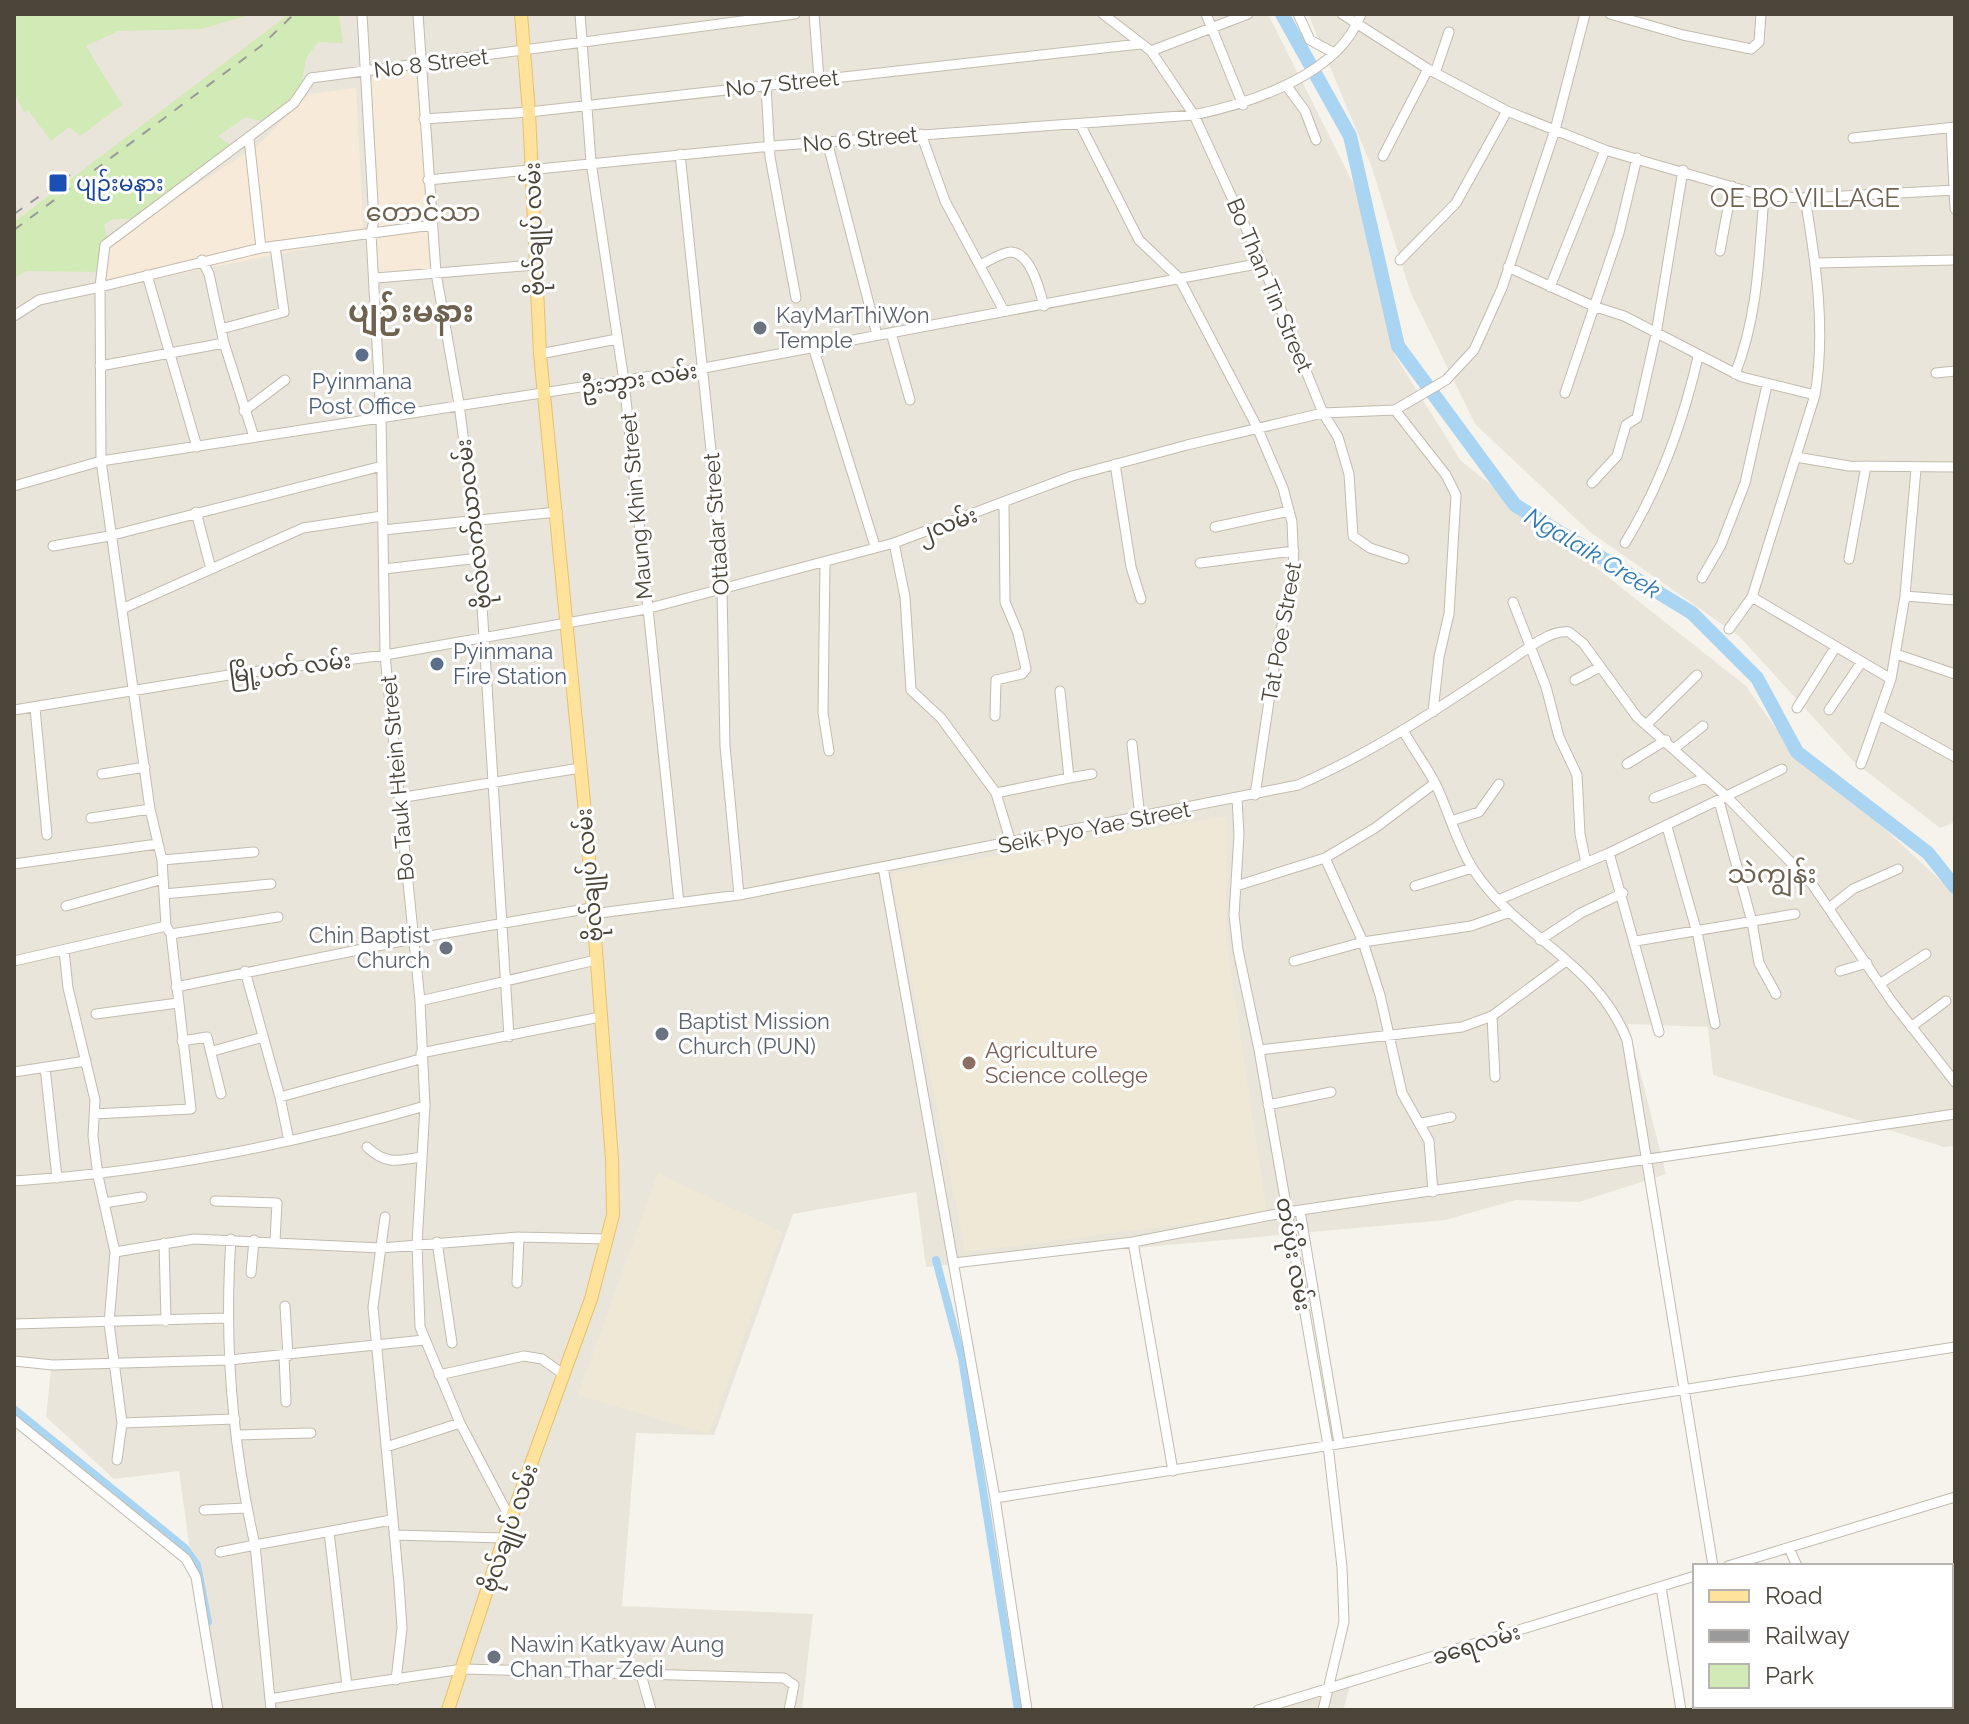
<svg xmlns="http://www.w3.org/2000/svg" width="1969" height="1724" viewBox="0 0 1969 1724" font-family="Raleway,'Noto Sans Myanmar',sans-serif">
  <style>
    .residential { fill: #eae5da }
    .commercial { fill: #f7ead8 }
    .education { fill: #efe8d6 }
    .green { fill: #d2eab5 }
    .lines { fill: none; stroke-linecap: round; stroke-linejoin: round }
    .canal { stroke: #a9d4f2; stroke-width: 8 }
    .river { stroke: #a9d4f2; stroke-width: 14 }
    .minor-casing { stroke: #c2bbae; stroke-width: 11 }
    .major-casing { stroke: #e6c16a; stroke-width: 14 }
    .minor { stroke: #fff; stroke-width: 9 }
    .major { stroke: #ffe39c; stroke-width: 12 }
    .rail { stroke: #9a9a9a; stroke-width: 2; stroke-dasharray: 10 10; stroke-linecap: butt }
    .transit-dot { fill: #1a4fb4; stroke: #fff; stroke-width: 3 }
    .worship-dot { fill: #6b7280; stroke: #fff; stroke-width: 3 }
    .service-dot { fill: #5c6f8a; stroke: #fff; stroke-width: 3 }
    .education-dot { fill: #8d6e63; stroke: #fff; stroke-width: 3 }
    .labels { text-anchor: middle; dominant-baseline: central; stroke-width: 6; stroke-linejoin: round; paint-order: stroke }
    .street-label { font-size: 22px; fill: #4b4439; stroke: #fff }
    .transit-label { font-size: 22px; fill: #164399; stroke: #fff; text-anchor: start }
    .worship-label { font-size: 22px; fill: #5b616d; stroke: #fff; text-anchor: start }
    .service-label { font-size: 22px; fill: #4e5e75; stroke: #fff }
    .education-label { font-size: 22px; fill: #785e54; stroke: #fff; text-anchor: start }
    .water-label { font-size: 24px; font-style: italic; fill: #2e7ab2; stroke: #fff }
    .quarter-label { font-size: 26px; fill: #6e6250; stroke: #fff }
    .district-label { font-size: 30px; font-weight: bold; fill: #6e6250; stroke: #fff }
  </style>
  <rect width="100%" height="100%" fill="#f6f3ec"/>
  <!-- residential -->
  <path class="residential" d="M 14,14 L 1268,14 L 1354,185 L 1394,354 L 1461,461 L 1746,686 L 1793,753 L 1885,829 L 1955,894 L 1955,1146 L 1944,1147 L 1713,1075 L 1708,1027 L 1628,1024 L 1666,1174 L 1579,1202 L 1516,1200 L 1445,1220 L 926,1267 L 916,1192 L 793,1214 L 714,1435 L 636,1433 L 622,1606 L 813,1614 L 802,1710 L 212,1710 L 179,1471 L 114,1479 L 46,1417 L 52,1359 L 14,1362 Z
    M 1308,14 L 1955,14 L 1955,822 L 1940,828 L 1853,761 L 1739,636 L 1590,532 L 1475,424 L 1410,291 L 1371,165 Z
    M 1354,1673 L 1343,1710 L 1255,1710 Z"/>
  <!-- commercial -->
  <path class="commercial" d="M 420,70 L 436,273 L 376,278 L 369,77 Z
    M 356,88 L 364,237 L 104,289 L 108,243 L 258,145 L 309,94 Z"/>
  <!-- education -->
  <path class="education" d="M 1227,816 L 1226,939 L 1267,1213 L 965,1252 L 891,874 Z
    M 658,1173 L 782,1232 L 709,1434 L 578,1395 Z"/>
  <!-- green -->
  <path class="green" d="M 14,14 L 252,14 L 202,29 L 118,31 L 86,46 L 122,105 L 80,136 L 69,127 L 51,141 L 29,111 L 24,112 L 14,93 Z
    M 289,14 L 339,14 L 343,43 L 318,42 L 306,58 L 301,88 L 264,122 L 246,117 L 218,136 L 234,148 L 132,219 L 113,219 L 104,225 L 108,243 L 101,272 L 26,271 L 14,279 L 14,222 Z"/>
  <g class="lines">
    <!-- canal -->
    <path class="canal" d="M 936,1260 L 962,1358 L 1018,1710
      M 14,1409 L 185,1548 L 197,1565 L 208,1622"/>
    <!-- river -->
    <path class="river" d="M 1282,14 L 1350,136 L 1398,346 L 1515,505 L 1692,613 L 1757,678 L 1797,752 L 1928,853 L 1955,887"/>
    <!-- minor casing -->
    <g class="minor-casing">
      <path id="minor" d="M 362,14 L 374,220 L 371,234 L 381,416 L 385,655 L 420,1001 L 425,1106 L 417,1244 L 420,1327 L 460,1423 L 511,1520
        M 418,14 L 436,273 L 459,404 L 479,558 L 509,1037
        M 580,14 L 591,162 L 624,381 L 679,903
        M 814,14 L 819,79
        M 1103,14 L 1151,51 L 1194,115 L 1262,263 L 1323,413 L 1338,437 L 1349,474 L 1353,536 L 1370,548 L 1404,559
        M 1206,14 L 1243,105
        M 1298,14 L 1310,40 L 1334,53
        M 1342,14 L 1428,69 L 1507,111 L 1605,150 L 1764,196 L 1805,198 L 1955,190
        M 1610,14 L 1683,35 L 1751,49 L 1759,42 L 1761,14
        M 1151,51 L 1248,14
        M 1435,73 L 1449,32
        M 766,85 L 770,157 L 796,298
        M 1286,85 L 1305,111 L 1316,140
        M 424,119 L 529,112 L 1140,44
        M 1080,124 L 1139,240 L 1179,278 L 1257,427 L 1283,488 L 1292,522 L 1294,570 L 1276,654 L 1255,795
        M 1951,128 L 1955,209
        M 921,134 L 945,201 L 1004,311
        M 1853,138 L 1955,127
        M 249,139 L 261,248
        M 827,141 L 877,335
        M 680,154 L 714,479 L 722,589 L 725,746 L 739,895
        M 1383,156 L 1428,69
        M 428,180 L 772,146 L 1194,115 C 1251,103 1339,75 1361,14
        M 1720,251 L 1732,186
        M 202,260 L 209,274 L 224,343 L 254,437
        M 1400,260 L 1456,203 L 1507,111
        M 1816,263 L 1955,260
        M 980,265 C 989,261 1002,252 1011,252 C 1031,253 1040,291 1044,306
        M 1508,267 L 1593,306 L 1624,316 L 1742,377 L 1815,395
        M 147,275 L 197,447
        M 376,278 L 534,265
        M 1550,287 L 1605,150
        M 14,316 L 39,300 L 100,287 L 105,245 L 294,103 L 311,78 L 795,14
        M 221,329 L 284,312 L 275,246
        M 891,333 L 910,400
        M 814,350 L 875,546
        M 540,354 L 617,339
        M 100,366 L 224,343
        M 1936,373 L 1955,371
        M 1735,374 C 1758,317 1759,256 1764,196
        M 1565,393 L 1619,233 L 1637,158
        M 1395,410 L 1446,475 L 1456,495 L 1449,614 L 1439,657 L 1433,712
        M 244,411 L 285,380
        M 1796,457 L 1849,466 L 1955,467
        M 1115,464 L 1131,567 L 1141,599
        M 1592,483 L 1617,456 L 1626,425 L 1637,418 L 1656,334 L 1683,170
        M 14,486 L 101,461 L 704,368 L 1262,263
        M 196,512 L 211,569
        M 1215,527 L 1289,511
        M 383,530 L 557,512
        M 894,543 L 905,597 L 911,690 L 941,718 L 996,793 L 1011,843
        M 1625,543 C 1660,486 1683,422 1698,357
        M 53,546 L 109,536 L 382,466
        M 1849,559 L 1866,466
        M 825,563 L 823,713 L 829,751
        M 1200,563 L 1294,551
        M 384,569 L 479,558
        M 1702,578 L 1721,545 L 1745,483 L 1767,385
        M 1905,596 L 1955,600
        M 1752,597 L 1891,679
        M 1513,602 L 1546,687 L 1559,737 L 1577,775 L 1580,834 L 1586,863
        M 124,608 L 303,528 L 382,516
        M 1729,629 L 1752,597 L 1815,395 C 1826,330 1816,263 1805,198
        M 1896,654 L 1955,674
        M 1575,680 L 1600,667
        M 35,708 L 47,835
        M 1797,708 L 1835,648
        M 14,710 L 235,674 L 385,655 L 646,609 L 894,543 L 1072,476 L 1187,445 L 1323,413 L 1395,410 L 1446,380 L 1474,350 L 1502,288 L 1555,130 L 1585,14
        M 1829,710 L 1861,663
        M 1879,715 L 1955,757
        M 995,716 L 996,680 L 1022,674 L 1026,669 L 1018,633 L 1005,602 L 1004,504
        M 1646,725 L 1697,675
        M 1404,732 C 1414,750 1427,767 1436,785 C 1449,812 1457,844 1473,869 C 1518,938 1595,960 1627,1040 L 1713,1566
        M 1132,744 L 1140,818
        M 1675,748 L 1703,726
        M 1627,764 L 1666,740
        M 1861,764 L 1891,679 L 1905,596 L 1916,469
        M 102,774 L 145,767
        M 1069,778 L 1092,774
        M 996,793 L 1069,778 L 1060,691
        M 399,798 L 580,768
        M 1237,798 L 1239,835 L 1234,915 L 1238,950 L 1259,1050 L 1328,1445 L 1342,1567 L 1344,1622 L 1323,1710
        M 1654,798 L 1705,778
        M 1719,801 L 1752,922 L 1759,963 L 1776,994
        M 91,818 L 150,809
        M 1451,821 L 1479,812 L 1499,784
        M 1667,827 L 1698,936 L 1715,1024
        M 1325,858 L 1363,942 L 1471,926 L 1510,912
        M 162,860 L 254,852
        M 14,864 L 157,844
        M 883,867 L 995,1498 L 1027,1710
        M 1236,886 L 1325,858 L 1375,828 L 1435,783
        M 1415,886 L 1472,868
        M 164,894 L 271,884
        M 1498,900 L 1609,853
        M 66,906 L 163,879
        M 1829,908 L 1853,889 L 1898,869
        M 592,914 L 739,895 L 1298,785 C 1376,751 1444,705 1515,657 C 1530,647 1550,630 1569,632 L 1583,643 L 1637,717 L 1726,796 L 1812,884 L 1892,1002 L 1955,1082
        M 171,934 L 278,917
        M 1540,940 L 1581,913 L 1623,893
        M 1636,941 L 1795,914
        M 64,950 L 68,988 L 95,1100 L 93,1136 L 98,1176 L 115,1252 L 109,1323 L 122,1423 L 117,1460
        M 14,961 L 166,926 L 162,860 L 150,809 L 101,461 L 100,287 L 261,248 L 432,225
        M 1294,961 L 1363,942 L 1380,995 L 1402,1093 L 1429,1141 L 1433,1192
        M 245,971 L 280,1097 L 289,1141
        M 1840,971 L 1867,963
        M 1881,983 L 1926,954
        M 176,987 L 412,939 L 591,908
        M 420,1001 L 596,960
        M 96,1014 L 178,1003
        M 1492,1016 L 1495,1077
        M 1911,1027 L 1946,1001
        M 1659,1032 L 1609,853 L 1782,769
        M 182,1041 L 207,1037 L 221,1094
        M 1259,1050 L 1462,1027 L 1492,1016 L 1566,961
        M 213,1051 L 263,1037
        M 421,1053 L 600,1017
        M 45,1067 L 57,1178
        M 14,1072 L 86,1061
        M 280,1097 L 420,1059
        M 1268,1105 L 1331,1092
        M 94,1114 L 191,1109 L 171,934 L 166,926
        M 1422,1123 L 1451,1117
        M 367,1147 C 386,1165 398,1161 421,1157
        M 14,1181 C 153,1172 291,1145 425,1106
        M 215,1201 L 277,1203 L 275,1241
        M 104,1203 L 142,1197
        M 1300,1211 L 1339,1443
        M 385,1217 L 373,1307 L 399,1584 L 402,1628 L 396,1680
        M 231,1239 C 224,1342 232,1444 255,1545 L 391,1520
        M 437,1242 L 452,1343
        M 1133,1242 L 1173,1471
        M 164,1243 L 166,1321
        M 115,1252 L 194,1239 L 381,1248 L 519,1237 L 608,1239
        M 954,1263 L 1133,1242 L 1287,1212 L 1955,1114
        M 251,1273 L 254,1240
        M 517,1283 L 519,1237
        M 285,1306 L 288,1356
        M 14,1324 L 226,1318
        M 284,1356 L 286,1402
        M 14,1361 L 53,1365 L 229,1360 L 424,1340
        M 439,1375 L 524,1356 L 542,1359 L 563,1374
        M 14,1420 L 186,1559 L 196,1577 L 218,1710
        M 122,1423 L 235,1419
        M 237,1435 L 311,1433
        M 386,1447 L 460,1423
        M 995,1498 L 1955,1347
        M 204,1510 L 246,1508
        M 329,1532 L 347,1686 L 463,1669 L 784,1678 L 794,1685 L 789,1710
        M 394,1535 L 504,1538
        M 1789,1548 L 1797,1566
        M 220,1552 L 255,1545 L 271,1710
        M 1728,1566 L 1955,1497
        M 1661,1587 L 1681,1710
        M 640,1671 L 651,1710
        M 270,1699 L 347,1686
        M 1834,1706 L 1835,1710
        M 1258,1710 L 1695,1576"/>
    </g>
    <!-- major casing -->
    <g class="major-casing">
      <path id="major" d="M 448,1710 L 504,1538 L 591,1299 L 613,1215 L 612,1159 L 587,833 L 540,354 L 529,112 L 521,14"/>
    </g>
    <!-- minor -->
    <use href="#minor" class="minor"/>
    <!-- major -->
    <use href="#major" class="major"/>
    <!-- rail -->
    <path class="rail" d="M 14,214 L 70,175
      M 14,230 L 261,46 L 292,16"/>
  </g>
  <!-- markers -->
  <rect class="transit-dot" x="48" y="173" width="20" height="20" rx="4"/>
  <g class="worship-dot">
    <circle cx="760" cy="328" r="8"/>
    <circle cx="446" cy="948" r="8"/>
    <circle cx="662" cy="1034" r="8"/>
    <circle cx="494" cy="1657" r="8"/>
  </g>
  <g class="service-dot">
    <circle cx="362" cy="355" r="8"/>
    <circle cx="437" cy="664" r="8"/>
  </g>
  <circle class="education-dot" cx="969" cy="1063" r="8"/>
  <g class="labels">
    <!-- street labels -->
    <g class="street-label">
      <text transform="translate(431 63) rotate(-7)">No 8 Street</text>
      <text transform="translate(782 83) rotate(-6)">No 7 Street</text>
      <text transform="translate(860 139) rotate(-5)">No 6 Street</text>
      <text transform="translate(534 229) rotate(-92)">ဗိုလ်ချုပ် လမ်း</text>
      <text transform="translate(1270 285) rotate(67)">Bo Than Tin Street</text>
      <text transform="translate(639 379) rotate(-9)">ဦးဘွား လမ်း</text>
      <text transform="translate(636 506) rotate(-95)">Maung Khin Street</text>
      <text transform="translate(473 524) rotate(-97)">ဗိုလ်လက်ယာလမ်း</text>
      <text transform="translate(716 524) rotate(-94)">Ottadar Street</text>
      <text transform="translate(947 524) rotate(-20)">၂လမ်း</text>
      <text transform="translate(1281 632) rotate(-80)">Tat Poe Street</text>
      <text transform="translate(290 667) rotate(-7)">မြို့ပတ် လမ်း</text>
      <text transform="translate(397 778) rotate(-95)">Bo Tauk Htein Street</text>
      <text transform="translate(1094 827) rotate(-11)">Seik Pyo Yae Street</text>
      <text transform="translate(589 875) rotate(-95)">ဗိုလ်ချုပ် လမ်း</text>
      <text transform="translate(1294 1254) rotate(80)">တပ်ပိုး လမ်း</text>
      <text transform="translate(509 1528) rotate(-71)">ဗိုလ်ချုပ် လမ်း</text>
      <text transform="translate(1476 1644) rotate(-17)">ခရေလမ်း</text>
    </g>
    <!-- transit labels -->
    <g class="transit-label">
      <text x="76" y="183">ပျဉ်းမနား</text>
    </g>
    <!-- worship labels -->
    <g class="worship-label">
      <text x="776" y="315">KayMarThiWon<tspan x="776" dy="25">Temple</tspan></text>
      <text x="430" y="935" text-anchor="end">Chin Baptist<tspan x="430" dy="25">Church</tspan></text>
      <text x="678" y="1021">Baptist Mission<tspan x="678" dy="25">Church (PUN)</tspan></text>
      <text x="510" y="1644">Nawin Katkyaw Aung<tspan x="510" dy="25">Chan Thar Zedi</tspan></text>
    </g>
    <!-- service labels -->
    <g class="service-label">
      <text x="362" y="381">Pyinmana<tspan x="362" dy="25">Post Office</tspan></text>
      <text x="453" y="651" text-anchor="start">Pyinmana<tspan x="453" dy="25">Fire Station</tspan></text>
    </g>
    <!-- education labels -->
    <g class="education-label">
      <text x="985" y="1050">Agriculture<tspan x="985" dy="25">Science college</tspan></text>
    </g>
    <!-- water labels -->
    <g class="water-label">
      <text transform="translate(1593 553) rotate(31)">Ngalaik Creek</text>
    </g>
    <!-- quarter labels -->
    <g class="quarter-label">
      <text x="1805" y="198">OE BO VILLAGE</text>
      <text x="423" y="212">တောင်သာ</text>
      <text x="1772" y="874">သဲကျွန်း</text>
    </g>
    <!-- district labels -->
    <g class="district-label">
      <text x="411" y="311">ပျဉ်းမနား</text>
    </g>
  </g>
  <!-- border -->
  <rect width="1969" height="1724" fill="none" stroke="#4b4439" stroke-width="32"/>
  <!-- legend -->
  <rect x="1693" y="1564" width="260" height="144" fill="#ffffff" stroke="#b7b4b0" stroke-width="2"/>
  <rect x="1709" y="1590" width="40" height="12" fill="#ffe39c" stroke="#b7b4b0" stroke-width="2"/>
  <text x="1765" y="1604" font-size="24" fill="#4b4439">Road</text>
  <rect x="1709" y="1630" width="40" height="12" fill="#9a9a9a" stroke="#b7b4b0" stroke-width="2"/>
  <text x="1765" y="1644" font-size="24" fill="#4b4439">Railway</text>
  <rect x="1709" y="1664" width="40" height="24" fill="#d2eab5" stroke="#b7b4b0" stroke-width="2"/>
  <text x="1765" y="1684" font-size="24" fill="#4b4439">Park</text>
</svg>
